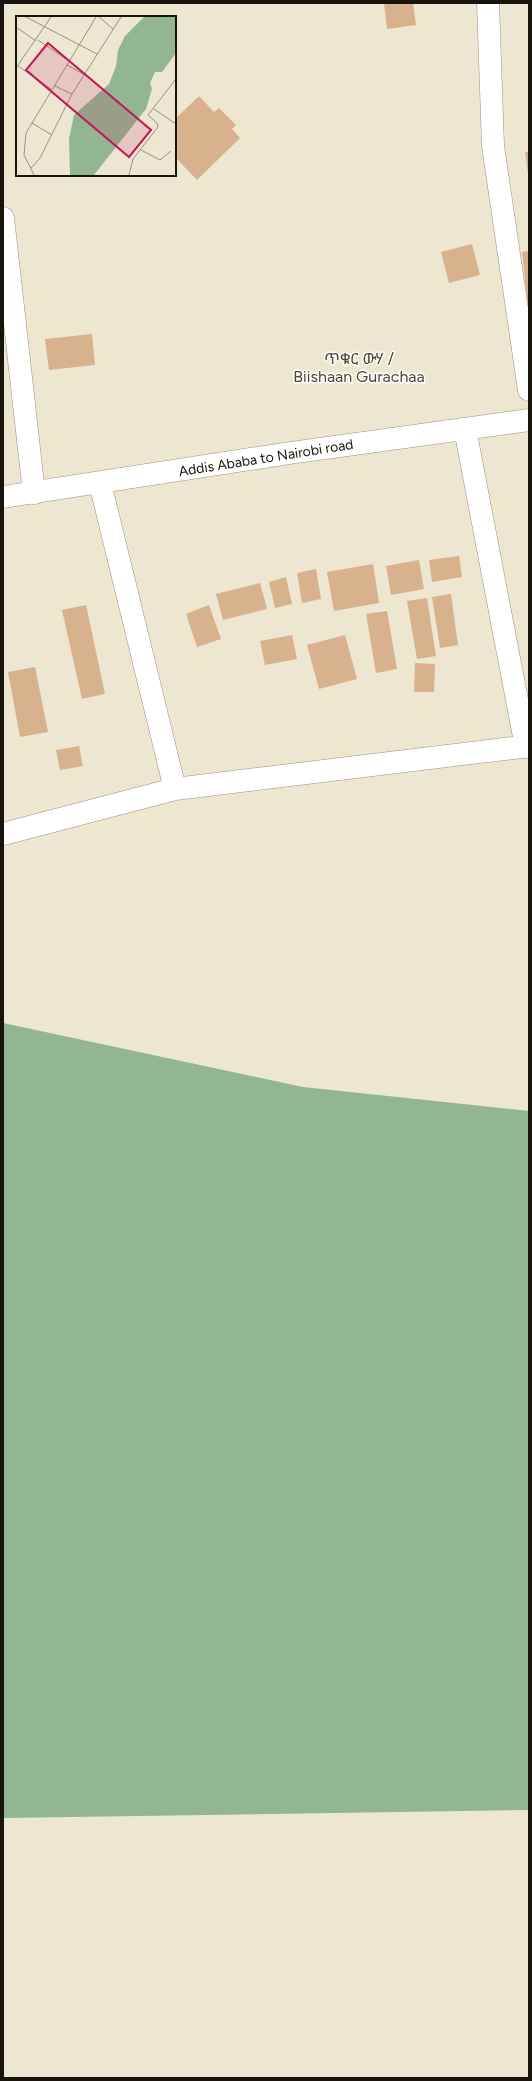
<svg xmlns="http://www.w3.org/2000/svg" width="532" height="2081" viewBox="0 0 532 2081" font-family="Figtree,'Noto Sans Ethiopic',sans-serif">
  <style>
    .water { fill: #91b690 }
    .building { fill: #d7b28c }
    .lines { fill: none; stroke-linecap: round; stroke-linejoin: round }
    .minor-casing { stroke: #98927e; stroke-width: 23 }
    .trunk-casing { stroke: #98927e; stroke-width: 23 }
    .minor { stroke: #fff; stroke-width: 22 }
    .trunk { stroke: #fff; stroke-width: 22 }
    .labels { text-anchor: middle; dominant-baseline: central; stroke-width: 3; stroke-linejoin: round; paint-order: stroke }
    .street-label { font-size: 14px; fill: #17140c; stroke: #fff }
    .quarter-label { font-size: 16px; fill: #4c4634; stroke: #fff }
    .inset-road { fill: none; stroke: #979282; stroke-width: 1 }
    .view { fill: #c2185b; fill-opacity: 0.15; stroke: #c2185b; stroke-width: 2 }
    .inset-edge { fill: none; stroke: #17140c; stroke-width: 2 }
  </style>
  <rect width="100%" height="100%" fill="#ede6d0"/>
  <!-- water -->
  <path class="water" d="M 3,1023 L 303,1087 L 529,1111 L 529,1810 L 3,1818 Z"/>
  <!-- building -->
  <path class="building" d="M 384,3 L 413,3 L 416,25 L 387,29 Z
    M 199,96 L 214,112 L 219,108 L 236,125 L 232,129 L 240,138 L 197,180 L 175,157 L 175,119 Z
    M 525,152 L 529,152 L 529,174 L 528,174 Z
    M 472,244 L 480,275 L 449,283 L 441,252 Z
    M 529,251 L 529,308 L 528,308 L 522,252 Z
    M 92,334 L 95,365 L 49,370 L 45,339 Z
    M 459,556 L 462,577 L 432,582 L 429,560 Z
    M 419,560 L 424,589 L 391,595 L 386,566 Z
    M 373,564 L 379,603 L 334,611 L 327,572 Z
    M 316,569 L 321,599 L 302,603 L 297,573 Z
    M 286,577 L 292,604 L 275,608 L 269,582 Z
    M 260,583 L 267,609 L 223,620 L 216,594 Z
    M 451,594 L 458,645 L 440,648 L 432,597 Z
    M 427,598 L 436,656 L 417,659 L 407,601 Z
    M 86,605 L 105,694 L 82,699 L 62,610 Z
    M 209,605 L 221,639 L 197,647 L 186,614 Z
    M 387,611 L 397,669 L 376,673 L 366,614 Z
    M 292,635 L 297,659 L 265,665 L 260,641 Z
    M 345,635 L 357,679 L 319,689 L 307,645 Z
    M 415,663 L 435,664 L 434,692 L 414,692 Z
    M 35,667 L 48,732 L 20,737 L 8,672 Z
    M 79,746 L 83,766 L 60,770 L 56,750 Z"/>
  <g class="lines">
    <!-- minor casing -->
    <g class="minor-casing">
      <path id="minor" d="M 488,3 L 493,146 L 529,390
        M 3,218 L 34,493
        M 465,429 L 526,747
        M 100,483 L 175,789
        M 3,834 L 175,789 L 529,746"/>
    </g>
    <!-- trunk casing -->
    <g class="trunk-casing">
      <path id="trunk" d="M 3,497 L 290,453 L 529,420"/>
    </g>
    <!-- minor -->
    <use href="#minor" class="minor"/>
    <!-- trunk -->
    <use href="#trunk" class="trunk"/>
  </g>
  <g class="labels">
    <!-- street labels -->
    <g class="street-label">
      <text transform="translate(266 458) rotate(-9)">Addis Ababa to Nairobi road</text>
    </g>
    <!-- quarter labels -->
    <g class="quarter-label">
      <text x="359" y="358">ጥቁር ውሃ /<tspan x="359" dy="18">Biishaan Gurachaa</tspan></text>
    </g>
  </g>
  <!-- overview -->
  <g transform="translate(16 16)">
    <rect width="160" height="160" fill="#ede6d0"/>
    <path d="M 128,1 L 160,1 L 160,37 L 146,56 L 139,56 L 134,67 L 136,73 L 130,93 L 78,159 L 54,159 L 53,123 L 58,99 L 93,68 L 100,50 L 102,34 L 109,20 Z" fill="#91b690"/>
    <path class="inset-road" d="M 10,1 L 81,38M 83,1 L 97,13M 0,11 L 20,25M 22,24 L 53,45M 51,49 L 69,59M 2,50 L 35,73M 0,52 L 35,1M 39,70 L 56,78M 138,93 L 160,108M 16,107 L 36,119M 125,134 L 144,144 L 155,135M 15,152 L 24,142 L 56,78 L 105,1M 18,159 L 8,139 L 10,117 L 80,1M 113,159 L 117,143 L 142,111 L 141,107 L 132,99 L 160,63"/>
    <path class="view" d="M 32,27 L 135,114 L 113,141 L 10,54 Z"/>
    <rect width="160" height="160" class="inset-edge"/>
  </g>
  <!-- border -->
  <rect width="532" height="2081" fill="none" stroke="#17140c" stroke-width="8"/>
</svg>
